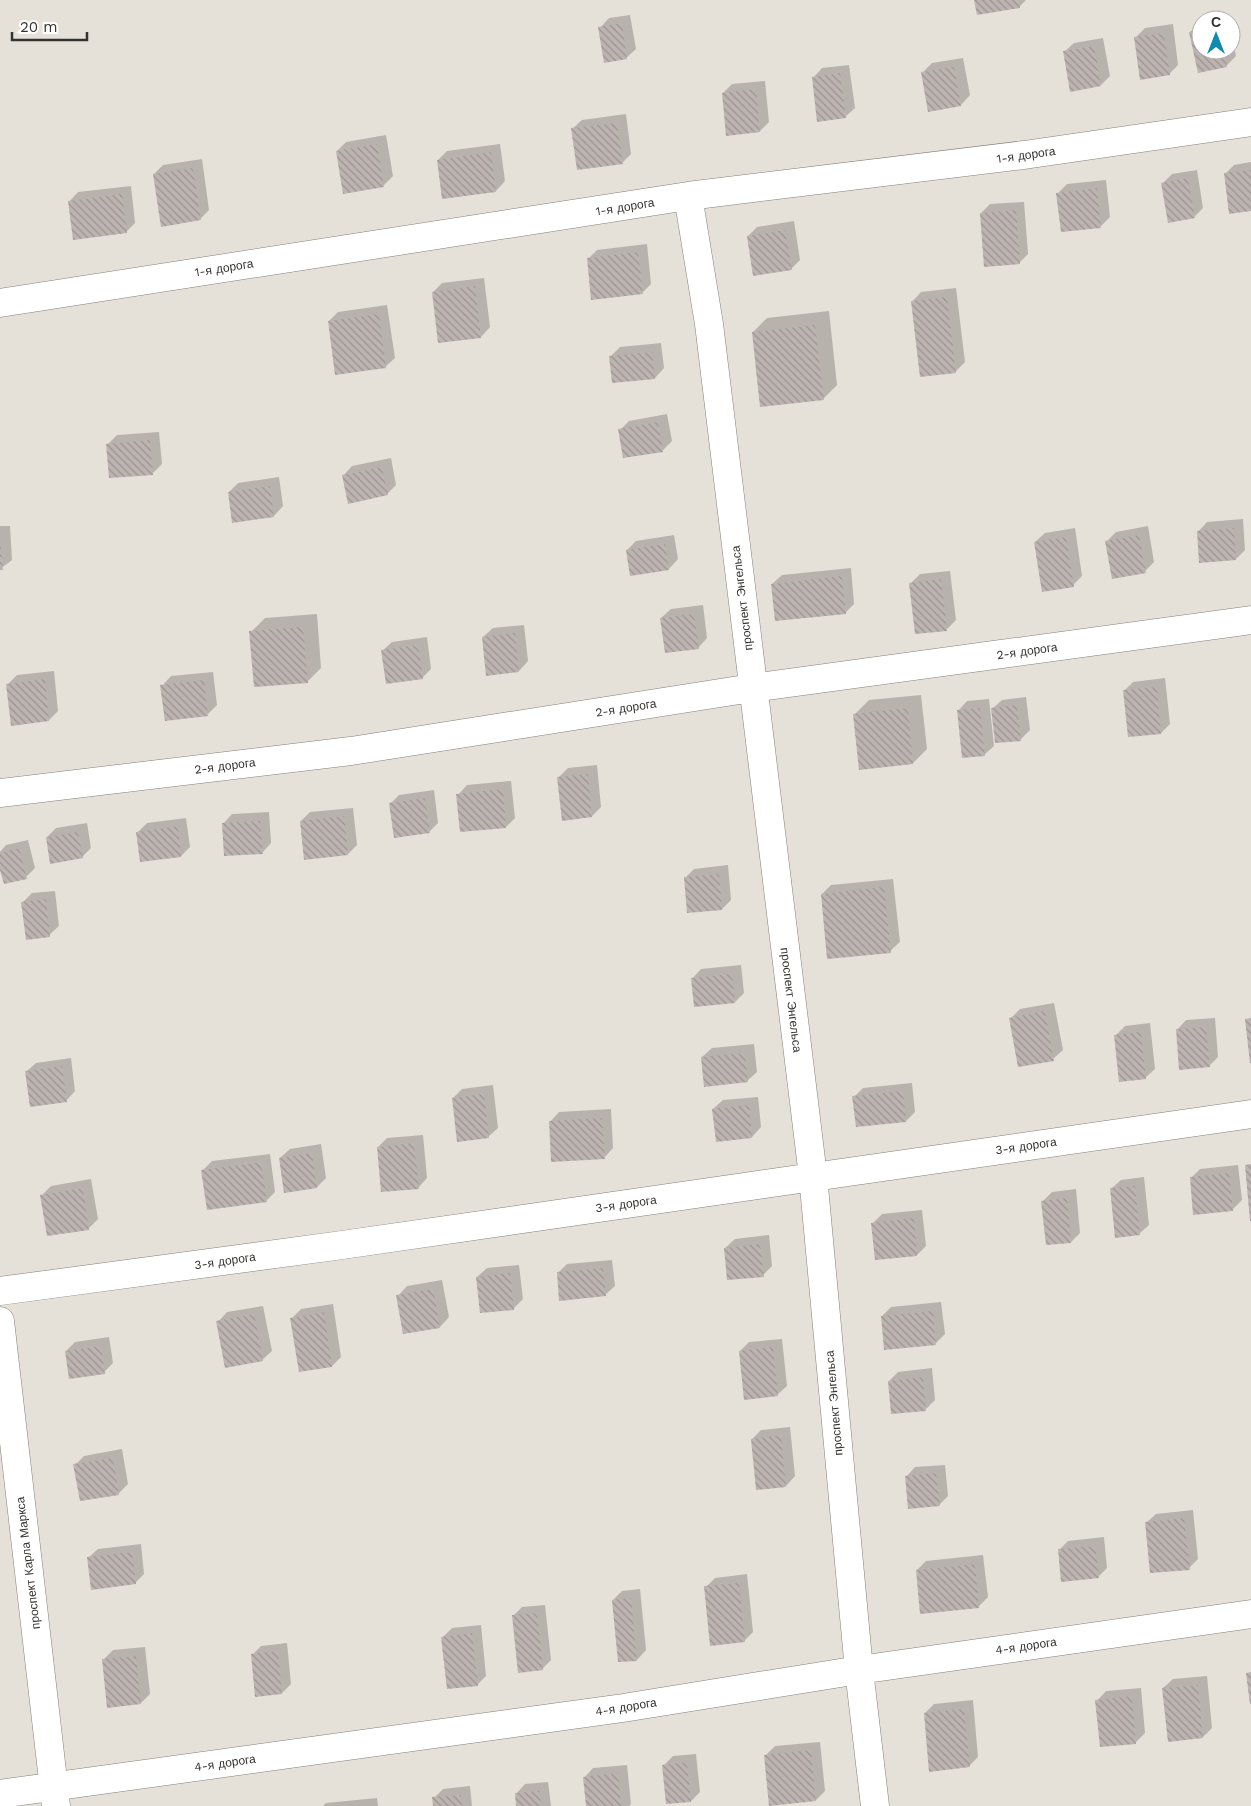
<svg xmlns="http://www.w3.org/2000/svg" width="1251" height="1806" viewBox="0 0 1251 1806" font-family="'Work Sans',sans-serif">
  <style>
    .shadow { fill: #0003 }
    .building { fill: url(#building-back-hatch) }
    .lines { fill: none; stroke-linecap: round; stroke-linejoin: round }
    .minor-casing { stroke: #858079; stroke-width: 29 }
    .tertiary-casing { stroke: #858079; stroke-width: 29 }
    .minor { stroke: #fff; stroke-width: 28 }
    .tertiary { stroke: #fff; stroke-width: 28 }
    .labels { text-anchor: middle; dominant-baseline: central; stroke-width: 4; stroke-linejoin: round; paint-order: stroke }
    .street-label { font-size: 12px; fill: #353330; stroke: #fff }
  </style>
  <defs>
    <pattern id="building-back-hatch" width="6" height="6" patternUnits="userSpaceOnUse" patternTransform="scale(1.25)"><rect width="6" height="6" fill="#bdb4b1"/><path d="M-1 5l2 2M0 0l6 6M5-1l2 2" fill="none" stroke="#9a9390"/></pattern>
  </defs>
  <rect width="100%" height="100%" fill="#e5e0d8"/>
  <!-- shadow -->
  <path class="shadow" d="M 976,0 L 1026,0 L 1019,7 Z
    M 630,15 L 636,49 L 626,58 L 600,28 L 609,18 Z
    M 1228,17 L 1228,20 L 1213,20 Z
    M 1201,23 L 1201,50 L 1231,50 L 1231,33 L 1236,56 L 1227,65 L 1199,71 L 1190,32 Z
    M 1173,24 L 1178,65 L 1169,74 L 1136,37 L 1145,28 Z
    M 1103,38 L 1110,76 L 1101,85 L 1064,52 L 1074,43 Z
    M 963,58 L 970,95 L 961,105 L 922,73 L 932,63 Z
    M 849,65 L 855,108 L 845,117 L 813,78 L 822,68 Z
    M 765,81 L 769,122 L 760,131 L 723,93 L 732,84 Z
    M 626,114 L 631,154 L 622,163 L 572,129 L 582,120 Z
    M 386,135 L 393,176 L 383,186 L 337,151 L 346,142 Z
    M 500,144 L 505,181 L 496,191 L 438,160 L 447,151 Z
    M 202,159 L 209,210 L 200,219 L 154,174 L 163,165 Z
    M 1251,162 L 1251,210 L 1225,174 L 1234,165 Z
    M 1197,170 L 1203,208 L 1194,217 L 1163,183 L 1172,174 Z
    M 1106,180 L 1110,217 L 1101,226 L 1058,193 L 1067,184 Z
    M 131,186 L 135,223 L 126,232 L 69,202 L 78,192 Z
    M 1024,202 L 1028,254 L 1019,263 L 981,213 L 990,204 Z
    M 794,221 L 800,260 L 791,269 L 748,236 L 757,227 Z
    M 647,244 L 651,284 L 642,293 L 588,259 L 597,250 Z
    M 484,278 L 490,327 L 481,337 L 433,292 L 442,283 Z
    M 956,288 L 965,362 L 956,371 L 921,376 L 912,302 L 921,292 Z
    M 387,305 L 395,358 L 385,367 L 329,321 L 338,312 Z
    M 829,311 L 837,385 L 823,399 L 753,332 L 767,318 Z
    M 661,343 L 664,368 L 655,378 L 611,356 L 620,347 Z
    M 667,414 L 672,441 L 663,450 L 620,430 L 629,421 Z
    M 159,432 L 162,464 L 152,474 L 108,444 L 117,435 Z
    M 391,458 L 396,485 L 387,494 L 343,476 L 352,466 Z
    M 279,477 L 283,506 L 274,516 L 233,521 L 229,492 L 238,483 Z
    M 1243,519 L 1245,550 L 1236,559 L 1200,561 L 1198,532 L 1207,522 Z
    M 0,526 L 10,526 L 12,560 L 0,569 Z
    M 1148,526 L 1154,562 L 1145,571 L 1106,542 L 1116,532 Z
    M 1075,528 L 1082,576 L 1073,585 L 1035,542 L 1045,533 Z
    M 674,535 L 678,559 L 669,569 L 627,550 L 636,541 Z
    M 851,568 L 854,604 L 845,613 L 772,584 L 782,575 Z
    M 950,571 L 956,620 L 947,629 L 910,584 L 920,574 Z
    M 703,605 L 707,638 L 698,648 L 661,618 L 671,609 Z
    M 317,614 L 321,668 L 307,682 L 251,632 L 265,618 Z
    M 524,625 L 528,661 L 519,671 L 483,637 L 493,628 Z
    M 427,637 L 431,669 L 422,678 L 382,651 L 392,642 Z
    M 54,671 L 58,711 L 49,720 L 8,684 L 17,675 Z
    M 213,672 L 217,705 L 208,714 L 162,686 L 171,676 Z
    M 1165,678 L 1170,724 L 1161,733 L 1124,691 L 1133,682 Z
    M 921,695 L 927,749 L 913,763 L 855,714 L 869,700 Z
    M 1026,697 L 1030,730 L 1020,740 L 992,709 L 1002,700 Z
    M 989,699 L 994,746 L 984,755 L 958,711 L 967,701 Z
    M 597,765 L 601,807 L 592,816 L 559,777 L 568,768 Z
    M 511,781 L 515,818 L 506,827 L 458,795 L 467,785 Z
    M 434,790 L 438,823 L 429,832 L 390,804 L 399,795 Z
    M 353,808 L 357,845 L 348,854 L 301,821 L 310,812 Z
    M 269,812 L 271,843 L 262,853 L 223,824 L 232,814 Z
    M 186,818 L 190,847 L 181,856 L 138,832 L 147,823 Z
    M 87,823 L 91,848 L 82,857 L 47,837 L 56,828 Z
    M 28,840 L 35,868 L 26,877 L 0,865 L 0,852 L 6,845 Z
    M 728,865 L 731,900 L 722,909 L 685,878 L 694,869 Z
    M 893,879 L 900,942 L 890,951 L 822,894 L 831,885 Z
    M 55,891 L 59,926 L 49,935 L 23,902 L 32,893 Z
    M 741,965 L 744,993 L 735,1002 L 692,979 L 701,969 Z
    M 1054,1003 L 1063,1050 L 1053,1059 L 1011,1018 L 1020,1009 Z
    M 1215,1018 L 1218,1057 L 1209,1066 L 1177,1030 L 1186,1020 Z
    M 1150,1023 L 1155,1069 L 1145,1078 L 1116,1035 L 1125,1026 Z
    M 754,1044 L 757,1072 L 747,1081 L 702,1057 L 712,1048 Z
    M 71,1058 L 75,1091 L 66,1101 L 26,1072 L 36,1063 Z
    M 912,1083 L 915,1112 L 906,1121 L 854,1097 L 863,1088 Z
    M 493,1085 L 498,1128 L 488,1137 L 453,1098 L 462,1089 Z
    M 758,1097 L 761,1127 L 752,1137 L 713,1109 L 723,1100 Z
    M 611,1109 L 613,1148 L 604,1158 L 550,1122 L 559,1112 Z
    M 423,1135 L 427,1178 L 418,1188 L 378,1147 L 387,1138 Z
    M 321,1144 L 326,1178 L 317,1187 L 280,1158 L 290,1149 Z
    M 270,1154 L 275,1192 L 266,1201 L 203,1170 L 212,1161 Z
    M 1238,1165 L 1242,1200 L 1233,1209 L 1191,1178 L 1200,1169 Z
    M 1144,1177 L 1149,1225 L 1139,1234 L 1111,1189 L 1121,1180 Z
    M 91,1179 L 98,1219 L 89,1228 L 42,1195 L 51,1186 Z
    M 1076,1189 L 1080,1233 L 1071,1242 L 1043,1201 L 1052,1192 Z
    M 922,1210 L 926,1246 L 917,1255 L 873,1223 L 882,1214 Z
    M 769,1235 L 772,1266 L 763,1275 L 725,1248 L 735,1239 Z
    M 612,1260 L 615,1286 L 605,1295 L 558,1273 L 567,1264 Z
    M 519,1265 L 523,1299 L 513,1309 L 477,1277 L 487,1268 Z
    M 442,1280 L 449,1317 L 440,1327 L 398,1296 L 407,1286 Z
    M 941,1302 L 945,1334 L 936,1343 L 882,1316 L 891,1307 Z
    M 333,1304 L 341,1357 L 332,1366 L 292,1318 L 301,1309 Z
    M 263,1306 L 272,1351 L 262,1360 L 218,1322 L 227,1312 Z
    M 109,1337 L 113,1363 L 104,1372 L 66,1351 L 75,1342 Z
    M 782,1339 L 787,1386 L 777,1395 L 740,1351 L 749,1342 Z
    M 932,1368 L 935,1400 L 926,1409 L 889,1381 L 898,1372 Z
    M 790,1427 L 795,1476 L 786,1486 L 757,1488 L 752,1439 L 761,1430 Z
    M 122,1449 L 128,1484 L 118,1494 L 75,1465 L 84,1456 Z
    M 945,1465 L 948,1496 L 939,1505 L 906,1477 L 915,1467 Z
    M 1193,1510 L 1198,1559 L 1189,1568 L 1146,1523 L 1156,1514 Z
    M 1104,1537 L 1107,1568 L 1098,1577 L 1059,1550 L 1068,1541 Z
    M 141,1544 L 144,1574 L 135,1583 L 88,1558 L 98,1549 Z
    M 983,1555 L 988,1597 L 978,1607 L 917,1570 L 926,1561 Z
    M 747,1574 L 753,1632 L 744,1641 L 706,1587 L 715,1578 Z
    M 640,1589 L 646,1650 L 637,1660 L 613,1600 L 622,1591 Z
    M 545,1605 L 551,1660 L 542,1669 L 513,1616 L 522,1607 Z
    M 481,1625 L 486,1676 L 477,1685 L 443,1637 L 452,1628 Z
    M 287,1643 L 291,1684 L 282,1693 L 256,1695 L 252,1655 L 261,1646 Z
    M 145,1647 L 150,1694 L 141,1703 L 103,1660 L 113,1650 Z
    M 1207,1676 L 1212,1728 L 1203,1737 L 1163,1688 L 1173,1679 Z
    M 1141,1688 L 1145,1733 L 1136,1742 L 1097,1701 L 1106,1691 Z
    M 973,1700 L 978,1757 L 969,1766 L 925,1713 L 934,1704 Z
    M 820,1742 L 825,1791 L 816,1800 L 766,1755 L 775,1746 Z
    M 696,1754 L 700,1792 L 691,1801 L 668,1803 L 664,1765 L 673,1756 Z
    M 627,1765 L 631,1804 L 629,1806 L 587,1806 L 584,1778 L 593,1768 Z
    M 548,1782 L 551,1806 L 517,1806 L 516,1794 L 525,1784 Z
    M 470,1786 L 472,1806 L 434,1806 L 434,1798 L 443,1789 Z
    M 377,1798 L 378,1806 L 323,1806 L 326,1803 Z"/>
  <!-- building -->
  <path class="building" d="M 974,0 L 1019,0 L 1020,8 L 977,15 Z
    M 622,23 L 627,59 L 604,63 L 598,27 Z
    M 1201,29 L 1201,50 L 1224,50 L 1227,67 L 1198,73 L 1189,32 Z
    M 1164,33 L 1170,75 L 1140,80 L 1134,37 Z
    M 1094,46 L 1101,86 L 1070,92 L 1063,51 Z
    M 954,67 L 961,106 L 928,112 L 921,72 Z
    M 840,73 L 846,118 L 817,122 L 812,77 Z
    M 756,89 L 760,132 L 726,136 L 722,93 Z
    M 617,123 L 623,164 L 577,170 L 571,128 Z
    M 377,144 L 384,187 L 343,194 L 336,151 Z
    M 491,152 L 496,192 L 442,199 L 437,160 Z
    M 193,168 L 201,220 L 161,227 L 153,174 Z
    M 1251,170 L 1251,211 L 1229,214 L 1224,173 Z
    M 1188,178 L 1195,218 L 1168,223 L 1161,183 Z
    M 1097,188 L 1101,228 L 1061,232 L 1056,193 Z
    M 122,194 L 127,233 L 73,240 L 68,201 Z
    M 1016,210 L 1020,264 L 984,267 L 980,213 Z
    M 785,230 L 792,270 L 753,276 L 747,236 Z
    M 638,252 L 643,294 L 591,300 L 587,258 Z
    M 475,286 L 481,338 L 438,343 L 432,292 Z
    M 947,297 L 956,373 L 920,377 L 911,301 Z
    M 379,314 L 386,368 L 335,375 L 328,321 Z
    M 815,325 L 824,400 L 760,407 L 752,332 Z
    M 652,352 L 655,379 L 612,383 L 609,356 Z
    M 658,422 L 663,452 L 623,458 L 618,429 Z
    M 150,440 L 153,475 L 109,478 L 106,444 Z
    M 382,467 L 388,495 L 348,504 L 342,475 Z
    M 270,486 L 274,517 L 232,523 L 228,492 Z
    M 1234,528 L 1236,560 L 1199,563 L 1197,531 Z
    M 1139,535 L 1146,573 L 1112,579 L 1105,541 Z
    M 1066,537 L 1074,587 L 1042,592 L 1034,542 Z
    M 0,540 L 3,570 L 0,570 Z
    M 665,544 L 669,570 L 630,576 L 626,550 Z
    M 842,576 L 846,614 L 775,621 L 771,584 Z
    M 941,579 L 947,631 L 915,634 L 909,583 Z
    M 694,614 L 699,649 L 665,653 L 660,618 Z
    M 303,627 L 308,683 L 254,687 L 249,631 Z
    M 515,633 L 519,672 L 486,676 L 482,637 Z
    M 418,645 L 423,679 L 386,684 L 381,650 Z
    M 45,679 L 49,721 L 11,726 L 6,684 Z
    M 204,680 L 208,716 L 165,721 L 160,685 Z
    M 1157,687 L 1161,734 L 1128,737 L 1123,690 Z
    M 1017,705 L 1021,741 L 995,743 L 991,708 Z
    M 908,708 L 913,764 L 859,770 L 853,714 Z
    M 980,708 L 985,756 L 962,758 L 957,710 Z
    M 588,774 L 592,817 L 562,821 L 557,777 Z
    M 503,789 L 506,828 L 460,832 L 456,794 Z
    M 425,798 L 430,833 L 394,838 L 389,803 Z
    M 344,816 L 348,855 L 304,860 L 300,821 Z
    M 260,821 L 263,854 L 224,856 L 222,823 Z
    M 178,826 L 181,857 L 140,862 L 136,832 Z
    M 78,832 L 83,858 L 50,864 L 46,837 Z
    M 19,848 L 27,879 L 4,884 L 0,870 L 0,853 Z
    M 719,874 L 722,910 L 687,913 L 684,877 Z
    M 884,887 L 891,953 L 827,959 L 821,894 Z
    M 46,899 L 50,937 L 26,940 L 21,902 Z
    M 732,974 L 735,1003 L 694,1007 L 691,978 Z
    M 1045,1011 L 1054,1061 L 1018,1067 L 1009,1018 Z
    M 1251,1018 L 1251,1063 L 1250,1063 L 1245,1019 Z
    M 1206,1027 L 1210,1067 L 1179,1070 L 1176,1029 Z
    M 1141,1032 L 1146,1079 L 1119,1082 L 1114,1035 Z
    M 745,1053 L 748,1082 L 704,1087 L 701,1057 Z
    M 62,1066 L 67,1102 L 30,1107 L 25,1071 Z
    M 903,1091 L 906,1122 L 856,1127 L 852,1096 Z
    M 484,1094 L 489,1138 L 457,1142 L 452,1098 Z
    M 749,1105 L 752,1138 L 716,1142 L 712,1109 Z
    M 602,1118 L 605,1159 L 551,1162 L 549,1121 Z
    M 414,1143 L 419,1189 L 381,1192 L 377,1147 Z
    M 312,1153 L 317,1188 L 284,1193 L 279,1158 Z
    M 261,1162 L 267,1202 L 207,1210 L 201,1170 Z
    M 1251,1164 L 1251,1221 L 1250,1221 L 1245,1165 Z
    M 1229,1173 L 1233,1211 L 1193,1215 L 1190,1177 Z
    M 1135,1186 L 1140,1235 L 1115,1238 L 1110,1188 Z
    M 83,1188 L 89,1230 L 47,1236 L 40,1195 Z
    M 1067,1198 L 1071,1243 L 1046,1245 L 1041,1201 Z
    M 914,1218 L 917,1256 L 875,1260 L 871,1223 Z
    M 760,1244 L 764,1277 L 727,1280 L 724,1248 Z
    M 603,1268 L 606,1296 L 559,1301 L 557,1272 Z
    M 510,1273 L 514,1310 L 480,1313 L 476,1277 Z
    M 433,1289 L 440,1328 L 403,1334 L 396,1295 Z
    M 933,1311 L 936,1345 L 884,1350 L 881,1316 Z
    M 324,1312 L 332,1367 L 299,1372 L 290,1318 Z
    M 254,1314 L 263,1361 L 225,1368 L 216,1321 Z
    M 101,1346 L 105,1374 L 69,1379 L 65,1351 Z
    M 773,1347 L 778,1396 L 744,1400 L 739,1351 Z
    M 923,1377 L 926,1411 L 891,1414 L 888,1381 Z
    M 781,1435 L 786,1487 L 756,1490 L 751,1439 Z
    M 113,1458 L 119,1495 L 80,1501 L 73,1464 Z
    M 936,1473 L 940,1506 L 908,1509 L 905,1476 Z
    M 1184,1518 L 1190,1570 L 1150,1573 L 1145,1522 Z
    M 1095,1546 L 1099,1578 L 1061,1582 L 1058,1549 Z
    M 132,1552 L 136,1584 L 91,1590 L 87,1557 Z
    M 975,1564 L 979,1608 L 920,1614 L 916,1570 Z
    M 739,1583 L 745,1642 L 710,1646 L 704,1586 Z
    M 631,1598 L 637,1661 L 618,1662 L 612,1600 Z
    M 537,1613 L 543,1670 L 518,1673 L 512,1615 Z
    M 472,1633 L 478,1686 L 447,1689 L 441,1637 Z
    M 278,1651 L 282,1694 L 255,1697 L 251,1654 Z
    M 136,1656 L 141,1704 L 107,1708 L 102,1659 Z
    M 1251,1672 L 1251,1704 L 1250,1704 L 1246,1673 Z
    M 1198,1685 L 1203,1738 L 1168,1742 L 1162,1688 Z
    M 1132,1696 L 1136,1744 L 1100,1747 L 1095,1700 Z
    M 964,1709 L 970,1767 L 929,1772 L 924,1713 Z
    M 811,1750 L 816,1801 L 769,1806 L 764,1755 Z
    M 687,1762 L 691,1802 L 666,1804 L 662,1765 Z
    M 618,1773 L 621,1806 L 586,1806 L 583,1777 Z
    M 539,1791 L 541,1806 L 516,1806 L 515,1793 Z
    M 461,1795 L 462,1806 L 433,1806 L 432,1797 Z"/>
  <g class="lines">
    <!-- minor casing -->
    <g class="minor-casing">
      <path id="minor" d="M 688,196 L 709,324 L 813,1176 L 859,1670 L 875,1806
        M 0,303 L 688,196 L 1024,155 L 1251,122
        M 0,793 L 351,751 L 752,688 L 1251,620
        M 0,1291 L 335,1246 L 1251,1114
        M 0,1794 L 623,1708 L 859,1670 L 1251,1614"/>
    </g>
    <!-- tertiary casing -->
    <g class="tertiary-casing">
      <path id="tertiary" d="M 0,1321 L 56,1806"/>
    </g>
    <!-- minor -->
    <use href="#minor" class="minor"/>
    <!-- tertiary -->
    <use href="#tertiary" class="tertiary"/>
  </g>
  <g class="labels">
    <!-- street labels -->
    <g class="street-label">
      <text transform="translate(1026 155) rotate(-8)">1-я дорога</text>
      <text transform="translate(625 207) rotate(-9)">1-я дорога</text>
      <text transform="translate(224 268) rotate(-9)">1-я дорога</text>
      <text transform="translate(742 598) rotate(-97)">проспект Энгельса</text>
      <text transform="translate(1027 651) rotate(-8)">2-я дорога</text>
      <text transform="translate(626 708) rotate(-9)">2-я дорога</text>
      <text transform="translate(225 766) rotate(-7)">2-я дорога</text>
      <text transform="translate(791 1000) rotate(83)">проспект Энгельса</text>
      <text transform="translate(1026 1146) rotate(-8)">3-я дорога</text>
      <text transform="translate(626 1204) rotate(-8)">3-я дорога</text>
      <text transform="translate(225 1261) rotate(-8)">3-я дорога</text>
      <text transform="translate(834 1403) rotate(-95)">проспект Энгельса</text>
      <text transform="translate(28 1563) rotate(-97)">проспект Карла Маркса</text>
      <text transform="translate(1026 1646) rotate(-8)">4-я дорога</text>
      <text transform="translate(626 1707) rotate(-9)">4-я дорога</text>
      <text transform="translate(225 1763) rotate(-8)">4-я дорога</text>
    </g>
  </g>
  <!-- north arrow -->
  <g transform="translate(1216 35)"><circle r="24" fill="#ffffff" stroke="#aeadac"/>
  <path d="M0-4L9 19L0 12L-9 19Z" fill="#0f8bad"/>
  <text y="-8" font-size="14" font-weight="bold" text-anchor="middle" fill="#353330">С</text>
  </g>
  <!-- scale -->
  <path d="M12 32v8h75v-8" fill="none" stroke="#353330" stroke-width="2.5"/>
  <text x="20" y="32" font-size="15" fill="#353330" stroke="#ffffff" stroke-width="4" paint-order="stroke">20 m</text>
</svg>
